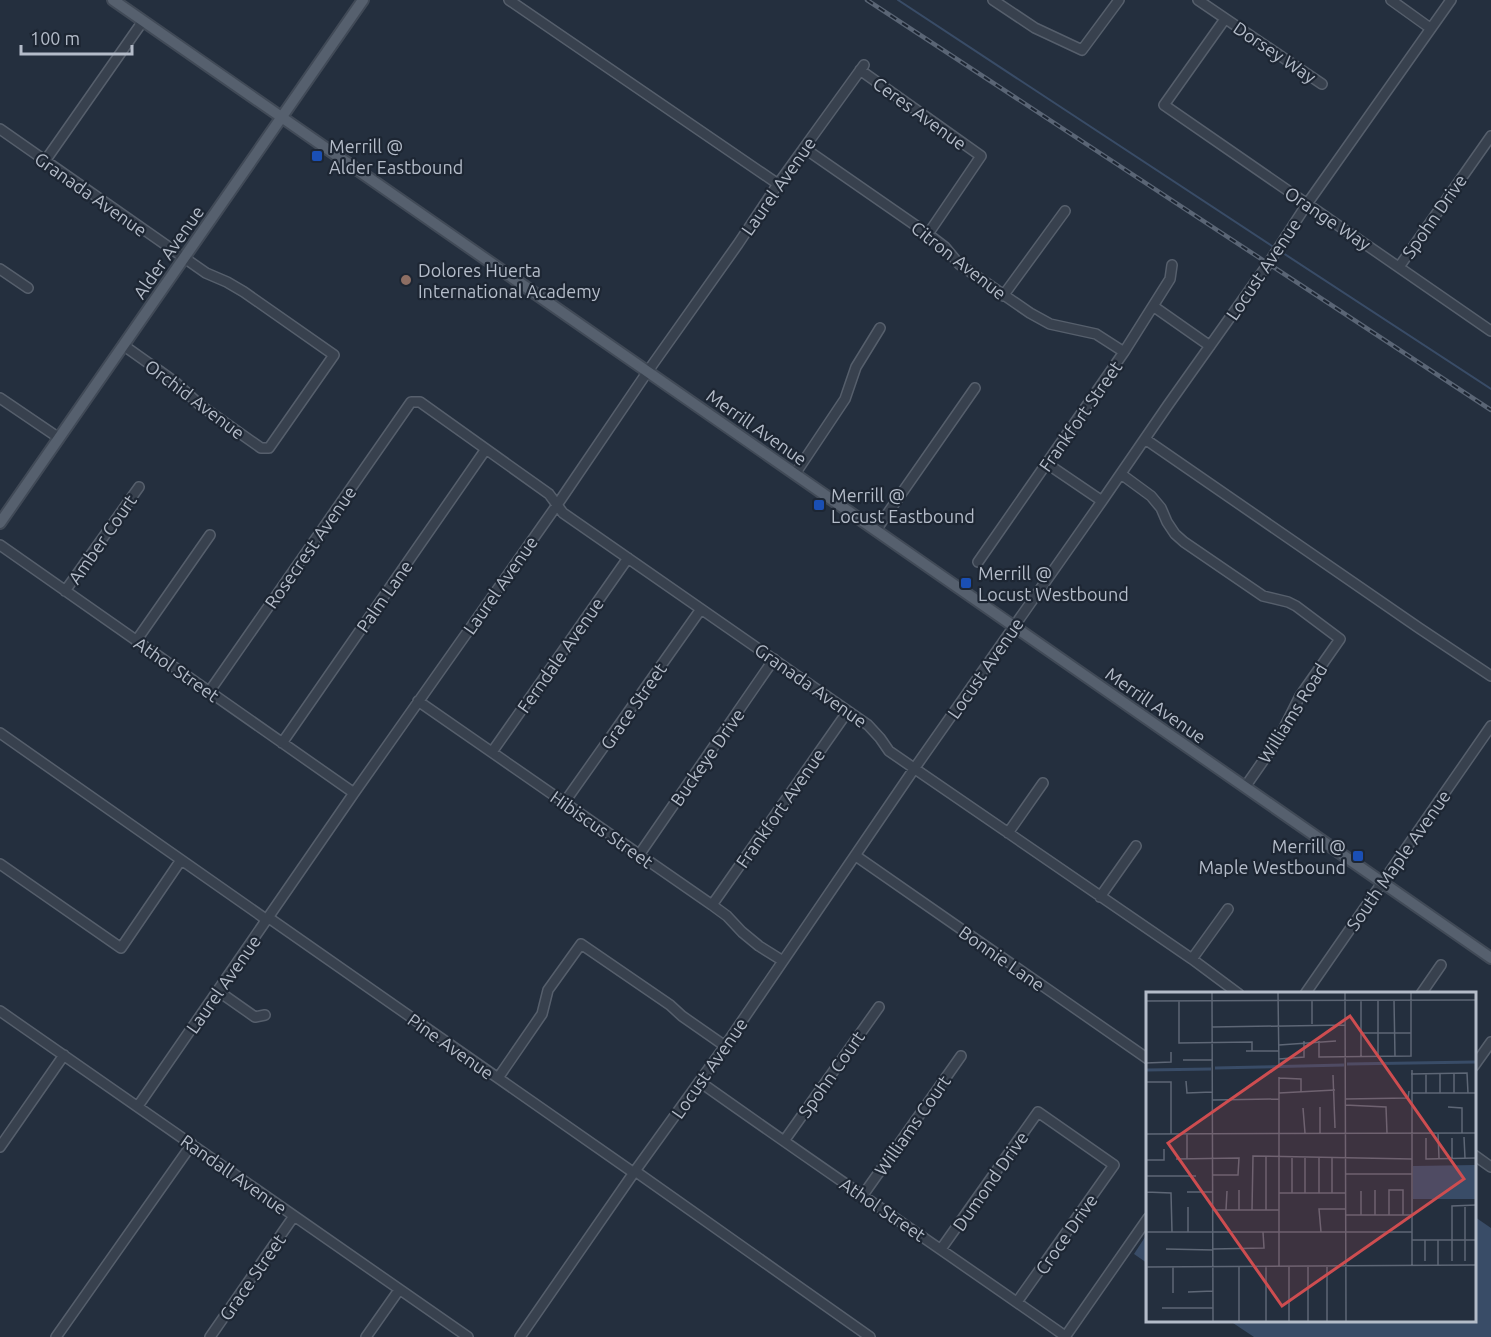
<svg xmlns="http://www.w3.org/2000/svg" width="1491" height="1337" viewBox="0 0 1491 1337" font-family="Ubuntu,sans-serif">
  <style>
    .water { fill: #394c67 }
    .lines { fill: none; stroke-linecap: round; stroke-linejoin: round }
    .stream { stroke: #394c67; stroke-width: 2 }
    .minor-casing { stroke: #565f6c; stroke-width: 12 }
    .major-casing { stroke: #414a57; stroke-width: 14 }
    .minor { stroke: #38414e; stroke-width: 9 }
    .major { stroke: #56606e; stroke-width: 10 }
    .rail-casing { stroke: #5a6575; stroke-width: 4.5 }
    .rail { stroke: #1d2633; stroke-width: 2; stroke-dasharray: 7; stroke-linecap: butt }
    .transit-dot { fill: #1a4fb4; stroke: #1d2633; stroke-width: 2 }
    .education-dot { fill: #8d6e63; stroke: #1d2633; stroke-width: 2 }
    .labels { text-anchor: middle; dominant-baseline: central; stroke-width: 4.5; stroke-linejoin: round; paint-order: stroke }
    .street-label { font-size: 18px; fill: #b4bcc9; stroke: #1d2633 }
    .poi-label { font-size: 18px; fill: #b4bcc9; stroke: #1d2633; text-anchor: start }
    .inset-river { fill: none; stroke: #394c67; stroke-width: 3 }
    .inset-road { fill: none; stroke: #5e6776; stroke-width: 1.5 }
    .view { fill: #ce4d50; fill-opacity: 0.15; stroke: #ce4d50; stroke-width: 3 }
    .inset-edge { fill: none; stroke: #b4bcc9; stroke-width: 3 }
  </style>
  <rect width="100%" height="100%" fill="#242f3e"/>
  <!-- water -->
  <path class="water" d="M 1475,1217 L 1491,1228 L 1491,1337 L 1254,1337 L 1230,1321 L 1474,1320 Z
    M 1147,1234 L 1147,1263 L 1134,1254 Z"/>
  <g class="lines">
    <!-- stream -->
    <path class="stream" d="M 898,0 L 1272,246
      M 1283,253 L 1491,389"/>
    <!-- minor casing -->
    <g class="minor-casing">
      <path id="minor" d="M 509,0 L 778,184
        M 993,0 L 1035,28 L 1082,50 L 1119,0
        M 1198,0 L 1322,84
        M 1391,0 L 1430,28
        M 1225,19 L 1164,105 L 1491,331
        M 860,70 L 981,156 L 928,234
        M 0,129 L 206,273 L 227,282 L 244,292 L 334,355 L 269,448 L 261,448 L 200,405 L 175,382 L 123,345
        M 804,148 L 928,234 L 945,247 L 959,264 L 1030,313 L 1050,324 L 1096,334 L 1124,352
        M 45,161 L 143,21
        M 1399,267 L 1491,136
        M 0,269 L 28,288
        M 1003,296 L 1065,211
        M 1153,306 L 1210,346
        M 0,398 L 59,438
        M 1145,439 L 1419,628 L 1491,676
        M 1046,463 L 1102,501
        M 795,474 L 845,399 L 856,367 L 880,328
        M 1121,474 L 1151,496 L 1161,508 L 1167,522 L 1175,534 L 1184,542 L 1263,596 L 1288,602 L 1296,606 L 1340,639 L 1300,696 L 1279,738 L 1245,787
        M 876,530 L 975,388
        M 0,545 L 354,793
        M 978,562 L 1124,352 L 1170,279 L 1172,265
        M 65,591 L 139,487
        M 136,641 L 210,535
        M 209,692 L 411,402 L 420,402 L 549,494 L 563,513 L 868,725 L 880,738 L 889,751 L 905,762 L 1192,959 L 1239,994
        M 418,701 L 712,905 L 727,916 L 742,932 L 759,946 L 783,961
        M 0,733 L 267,920
        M 282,743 L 486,449
        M 492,752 L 628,558
        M 564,803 L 701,609
        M 1008,833 L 1043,783
        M 639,855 L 774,659
        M 856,856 L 1148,1059
        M 0,864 L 121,948 L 181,860
        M 1100,897 L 1136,846
        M 712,905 L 848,711
        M 269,918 L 634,1173
        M 1192,959 L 1228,909
        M 218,991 L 255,1017 L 265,1015
        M 1305,994 L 1491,726
        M 1421,994 L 1441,965
        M 0,1011 L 468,1337
        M 1474,1066 L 1491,1042
        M 498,1078 L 542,1014 L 548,990 L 581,944 L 670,1005 L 682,1016 L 725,1046
        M 700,1082 C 821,1168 944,1251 1065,1336
        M 138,1106 L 354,793 L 557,505 L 648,371 L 738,244 L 778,184 L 864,65
        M 784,1141 L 879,1007
        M 0,1147 L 64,1055
        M 1474,1155 L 1491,1167
        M 635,1171 L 870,1337
        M 863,1195 L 961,1056
        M 941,1249 L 1038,1112 L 1114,1165 L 1017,1302
        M 56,1337 L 192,1144
        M 210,1337 L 294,1216
        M 366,1337 L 399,1290
        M 520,1337 L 635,1171 L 725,1046 L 914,769 L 1102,501 L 1168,405 L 1268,264 L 1307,204 L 1451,0
        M 1065,1337 L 1148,1218"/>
    </g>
    <!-- major casing -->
    <g class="major-casing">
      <path id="major" d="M 113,0 L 1491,958
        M 0,523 L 363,0"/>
    </g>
    <!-- minor -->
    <use href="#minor" class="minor"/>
    <!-- major -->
    <use href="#major" class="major"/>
    <!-- rail casing -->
    <g class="rail-casing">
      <path id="rail" d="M 867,0 L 1491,410"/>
    </g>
    <!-- rail -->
    <use href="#rail" class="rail"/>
  </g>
  <!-- markers -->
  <g class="transit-dot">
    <rect x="311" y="150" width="12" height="12" rx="3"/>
    <rect x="813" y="499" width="12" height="12" rx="3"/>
    <rect x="960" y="577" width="12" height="12" rx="3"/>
    <rect x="1352" y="850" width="12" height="12" rx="3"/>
  </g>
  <circle class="education-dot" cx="406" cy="280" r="6"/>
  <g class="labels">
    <!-- street labels -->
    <g class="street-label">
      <text transform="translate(1275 52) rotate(34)">Dorsey Way</text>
      <text transform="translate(920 113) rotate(36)">Ceres Avenue</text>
      <text transform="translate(778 186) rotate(-55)">Laurel Avenue</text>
      <text transform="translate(91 194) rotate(35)">Granada Avenue</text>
      <text transform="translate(1434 216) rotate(-55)">Spohn Drive</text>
      <text transform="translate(1328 218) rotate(34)">Orange Way</text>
      <text transform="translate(168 252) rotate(-55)">Alder Avenue</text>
      <text transform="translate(959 260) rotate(38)">Citron Avenue</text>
      <text transform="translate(1263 269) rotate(-56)">Locust Avenue</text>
      <text transform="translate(195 399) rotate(37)">Orchid Avenue</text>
      <text transform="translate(1080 416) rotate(-55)">Frankfort Street</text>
      <text transform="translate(757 427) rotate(35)">Merrill Avenue</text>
      <text transform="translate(102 539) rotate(-55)">Amber Court</text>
      <text transform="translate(310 547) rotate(-55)">Rosecrest Avenue</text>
      <text transform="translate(500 585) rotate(-55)">Laurel Avenue</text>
      <text transform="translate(384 596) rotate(-55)">Palm Lane</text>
      <text transform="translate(560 655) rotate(-55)">Ferndale Avenue</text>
      <text transform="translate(985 668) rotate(-55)">Locust Avenue</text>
      <text transform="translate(177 669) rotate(35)">Athol Street</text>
      <text transform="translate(811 685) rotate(35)">Granada Avenue</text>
      <text transform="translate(1156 705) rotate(35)">Merrill Avenue</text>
      <text transform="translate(633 706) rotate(-55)">Grace Street</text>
      <text transform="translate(1292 713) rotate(-58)">Williams Road</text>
      <text transform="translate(707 757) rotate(-55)">Buckeye Drive</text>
      <text transform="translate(780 808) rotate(-55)">Frankfort Avenue</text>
      <text transform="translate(602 829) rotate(35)">Hibiscus Street</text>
      <text transform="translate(1398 860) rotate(-55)">South Maple Avenue</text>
      <text transform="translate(1002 958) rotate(35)">Bonnie Lane</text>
      <text transform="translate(223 984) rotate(-55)">Laurel Avenue</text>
      <text transform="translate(451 1046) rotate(35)">Pine Avenue</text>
      <text transform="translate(709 1068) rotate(-55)">Locust Avenue</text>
      <text transform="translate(831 1074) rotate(-55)">Spohn Court</text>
      <text transform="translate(912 1125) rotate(-55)">Williams Court</text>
      <text transform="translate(234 1174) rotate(35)">Randall Avenue</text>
      <text transform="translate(990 1181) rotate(-55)">Dumond Drive</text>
      <text transform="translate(883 1209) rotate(34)">Athol Street</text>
      <text transform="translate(1066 1234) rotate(-55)">Croce Drive</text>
      <text transform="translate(252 1277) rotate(-55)">Grace Street</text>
    </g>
    <!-- poi labels -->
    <g class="poi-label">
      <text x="329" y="146">Merrill @<tspan x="329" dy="21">Alder Eastbound</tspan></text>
      <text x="418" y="270">Dolores Huerta<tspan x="418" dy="21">International Academy</tspan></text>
      <text x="831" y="495">Merrill @<tspan x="831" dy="21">Locust Eastbound</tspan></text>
      <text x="978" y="573">Merrill @<tspan x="978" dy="21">Locust Westbound</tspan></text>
      <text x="1346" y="846" text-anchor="end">Merrill @<tspan x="1346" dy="21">Maple Westbound</tspan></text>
    </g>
  </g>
  <!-- overview -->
  <g transform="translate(1146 992)">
    <rect width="330" height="330" fill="#242f3e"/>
    <path d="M 330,173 L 330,207 L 267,207 L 267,174 Z" fill="#394c67"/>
    <path class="inset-river" d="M 201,72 L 330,70M 69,76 L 198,73M 0,78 L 65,77"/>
    <path class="inset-road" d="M 66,1 L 67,329M 132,1 L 133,73M 199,1 L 200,329M 166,8 L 166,32M 215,8 L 215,64M 232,8 L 232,64M 248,8 L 249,64M 0,9 L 330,8M 33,9 L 33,51 L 106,50 L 106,59M 66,35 L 199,33M 215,41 L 265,41M 173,49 L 173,65 L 265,64 L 265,1M 133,53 L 190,49M 100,59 L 133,59M 133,67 L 158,65 L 158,49M 37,68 L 66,68M 0,71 L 25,70 L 25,60M 266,78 L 266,274M 308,81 L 308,101M 265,82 L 321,81 L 322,101M 280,82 L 280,101M 294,82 L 294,101M 187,83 L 189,136M 0,85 L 1,329M 133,85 L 133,274M 133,86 L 155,87 L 155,101M 40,89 L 41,101 L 66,100M 0,90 L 25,90 L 25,142M 133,101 L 189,98M 266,101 L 330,101M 199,107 L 262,106 L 263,99M 66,108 L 133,107M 199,113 L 240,115 L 241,141M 174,115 L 174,141M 302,115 L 316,116 L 316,141M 157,116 L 159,141M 292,141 L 293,166M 0,142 L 330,141M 318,145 L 319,166M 280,146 L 280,167 L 330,166M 306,146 L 306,166M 120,164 L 120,218M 173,165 L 173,201M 30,167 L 93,166 L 92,183 L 66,183M 41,167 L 41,142M 0,168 L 18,168 L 18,157M 199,182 L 266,182M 0,184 L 50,184M 93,198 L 93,218M 0,200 L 25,201 L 26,240M 41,200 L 67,200M 133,201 L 199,201M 146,201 L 146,166M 159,201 L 159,165M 186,201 L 186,165M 67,218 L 133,218M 80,218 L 81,199M 106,218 L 107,164 L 266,167M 200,223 L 266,223M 215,223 L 215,199M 229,223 L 229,198M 243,223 L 243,198 L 257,198 L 257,223M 0,240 L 67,240M 42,240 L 42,215M 67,240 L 133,240M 133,240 L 199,240M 175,240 L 173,217 L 200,217M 199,240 L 266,240M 266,248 L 330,248M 279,248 L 279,269M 20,257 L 67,258M 67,257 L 118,256 L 117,240M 306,269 L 306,214 L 330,213M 319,269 L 319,215M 292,273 L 292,248M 93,274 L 93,329M 120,274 L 120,329M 162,274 L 162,329M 181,274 L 181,329M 0,275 L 330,273M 27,275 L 27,301M 42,300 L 67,299M 16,316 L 67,316M 143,329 L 143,274"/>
    <path class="view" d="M 204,24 L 318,187 L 136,314 L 22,151 Z"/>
    <rect width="330" height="330" class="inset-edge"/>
  </g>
  <!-- scale -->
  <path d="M21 45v9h111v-9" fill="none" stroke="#b4bcc9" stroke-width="3"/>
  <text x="30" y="45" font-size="18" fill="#b4bcc9" stroke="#1d2633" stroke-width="4.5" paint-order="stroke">100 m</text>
</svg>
